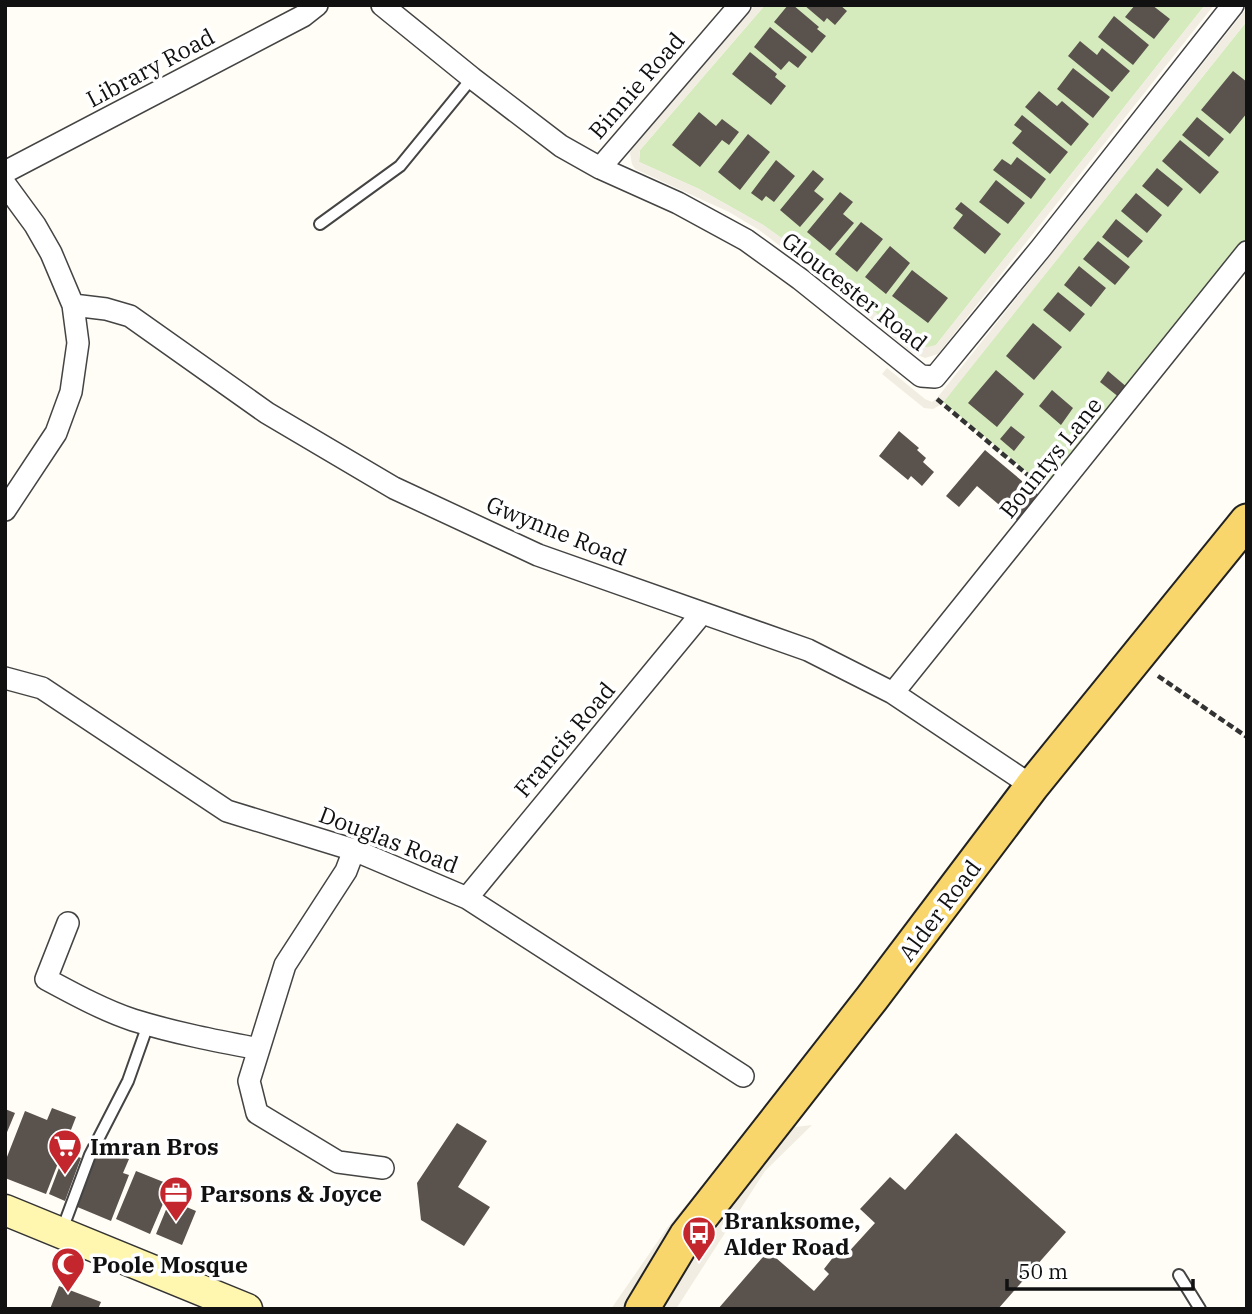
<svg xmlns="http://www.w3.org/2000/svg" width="1252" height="1314" viewBox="0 0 1252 1314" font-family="'IBM Plex Serif',serif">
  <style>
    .green { fill: #d5ebbd }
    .plaza { fill: #f1ede2 }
    .building { fill: #5a524d }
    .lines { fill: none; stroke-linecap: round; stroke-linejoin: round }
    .service-casing { stroke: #444; stroke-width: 14 }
    .minor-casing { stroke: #444; stroke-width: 24 }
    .secondary-casing { stroke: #333; stroke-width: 33 }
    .primary-casing { stroke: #222; stroke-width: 37 }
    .path { stroke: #333; stroke-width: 4.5; stroke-dasharray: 7 3.5; stroke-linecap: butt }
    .service { stroke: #fff; stroke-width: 10 }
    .minor { stroke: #fff; stroke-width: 21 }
    .secondary { stroke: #fff6b0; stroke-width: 30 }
    .primary { stroke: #f9d66b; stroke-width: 33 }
    .labels { text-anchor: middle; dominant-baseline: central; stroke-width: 7; stroke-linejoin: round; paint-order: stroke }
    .street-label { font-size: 23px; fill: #111; stroke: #fff }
    .poi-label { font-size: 23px; font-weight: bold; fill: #111; stroke: #fff; text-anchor: start }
  </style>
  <rect width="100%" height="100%" fill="#fffdf5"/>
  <!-- green -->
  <path class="green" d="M 765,5 L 1205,5 L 936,345 L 930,348 L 917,346 L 790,244 L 763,225 L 699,189 L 639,162 L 640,150 Z
    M 1247,21 L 1247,240 L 1052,483 L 1036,479 L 943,402 Z"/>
  <!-- plaza -->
  <path class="plaza" d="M 755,5 L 765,5 L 640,150 L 639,162 L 699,189 L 763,225 L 790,244 L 917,346 L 923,348 L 936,345 L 1205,5 L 1214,5 L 938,354 L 925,358 L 911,352 L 816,273 L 759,230 L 729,212 L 635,169 L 632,164 L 630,153 L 633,147 Z
    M 1247,8 L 1247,21 L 942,404 L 933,409 L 924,408 L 882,374 L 887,368 L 925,399 L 932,402 L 937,398 Z
    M 812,1125 L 765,1171 L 676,1309 L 611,1309 L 667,1228 L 746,1133 Z"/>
  <!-- building -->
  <path class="building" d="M 788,5 L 793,5 L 819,27 L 817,29 L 826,36 L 812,53 L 774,22 Z
    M 804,5 L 840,5 L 847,11 L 835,25 L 827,18 L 824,22 Z
    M 1135,5 L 1152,5 L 1170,19 L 1154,39 L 1125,17 Z
    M 1114,16 L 1149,45 L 1133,65 L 1098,37 Z
    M 770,27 L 807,57 L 798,68 L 789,61 L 781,70 L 754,47 Z
    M 1080,41 L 1097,55 L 1102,48 L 1130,71 L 1112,92 L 1068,56 Z
    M 750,52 L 777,74 L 775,77 L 786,86 L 771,105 L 732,74 Z
    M 1073,68 L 1110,97 L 1093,118 L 1057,89 Z
    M 1233,71 L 1247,82 L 1247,113 L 1230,134 L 1201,110 Z
    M 1039,91 L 1057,106 L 1062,101 L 1089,124 L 1071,146 L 1025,107 Z
    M 699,112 L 716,126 L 722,119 L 739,132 L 729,145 L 722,140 L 700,167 L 672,145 Z
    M 1022,115 L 1068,152 L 1050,174 L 1012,143 L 1022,131 L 1014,125 Z
    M 1197,117 L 1224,139 L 1209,157 L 1182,135 Z
    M 748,134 L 770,152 L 740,190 L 718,172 Z
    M 1180,140 L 1219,172 L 1200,194 L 1162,161 Z
    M 1017,157 L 1046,179 L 1031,199 L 993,170 L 1002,159 L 1011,165 Z
    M 776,160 L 795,176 L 774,202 L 766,196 L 762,201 L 751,193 Z
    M 1157,168 L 1183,189 L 1168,207 L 1142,186 Z
    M 813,170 L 824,179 L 814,191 L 824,199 L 800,227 L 780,210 Z
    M 996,180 L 1025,203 L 1008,224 L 979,202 Z
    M 840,192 L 853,202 L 843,214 L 854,223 L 830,251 L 807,232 Z
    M 1136,193 L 1162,215 L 1147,233 L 1121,211 Z
    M 961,202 L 1001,234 L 985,254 L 953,228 L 963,215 L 955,209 Z
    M 1116,219 L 1143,241 L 1128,258 L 1102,237 Z
    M 861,222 L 883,239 L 857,272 L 835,254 Z
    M 1098,241 L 1130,267 L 1115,285 L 1083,259 Z
    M 890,246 L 910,263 L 886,294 L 865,277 Z
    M 1079,266 L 1106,288 L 1091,307 L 1064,285 Z
    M 912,270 L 948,298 L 928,323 L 892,296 Z
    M 1058,292 L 1085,314 L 1070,332 L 1043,310 Z
    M 1033,323 L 1062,347 L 1034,380 L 1006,356 Z
    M 996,370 L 1024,394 L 997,427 L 968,403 Z
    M 1108,371 L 1128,388 L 1120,398 L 1100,382 Z
    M 1052,390 L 1073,408 L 1061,425 L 1039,406 Z
    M 1011,426 L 1025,437 L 1014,451 L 1000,439 Z
    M 899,431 L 919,448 L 917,450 L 926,458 L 923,462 L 934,472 L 922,486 L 911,476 L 908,480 L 879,456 Z
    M 985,450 L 1040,496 L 1018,521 L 977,486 L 959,507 L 946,496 Z
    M 52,1108 L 76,1117 L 46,1194 L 5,1178 L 5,1162 L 25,1111 L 47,1120 Z
    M 5,1109 L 15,1113 L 5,1137 Z
    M 457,1123 L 487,1141 L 458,1187 L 490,1207 L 464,1246 L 421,1220 L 417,1183 Z
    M 956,1133 L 1066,1232 L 998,1309 L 718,1309 L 768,1251 L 814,1291 L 829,1274 L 824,1269 L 838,1251 L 844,1257 L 875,1223 L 860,1209 L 890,1177 L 905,1190 Z
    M 98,1147 L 129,1159 L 123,1173 L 129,1175 L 111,1221 L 75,1206 Z
    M 65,1152 L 81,1158 L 65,1201 L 49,1194 Z
    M 136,1171 L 171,1185 L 150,1234 L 116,1219 Z
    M 170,1200 L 196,1211 L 182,1245 L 156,1234 Z
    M 59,1286 L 101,1302 L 98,1309 L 50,1309 Z"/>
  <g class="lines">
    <!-- service casing -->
    <g class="service-casing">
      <path id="service" d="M 320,224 L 400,166 L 472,78
        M 62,1230 L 90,1155 L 128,1081 L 145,1033
        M 1179,1275 L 1200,1309"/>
    </g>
    <!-- minor casing -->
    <g class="minor-casing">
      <path id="minor" d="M 382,5 L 472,78 L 561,146 L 600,168 L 678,203 L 746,240 L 800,279 L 921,376 L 935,377 L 1041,248 L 1233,5
        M 600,168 L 740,5
        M 5,172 L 303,16 L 317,5
        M 5,184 L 35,225 L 51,253 L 73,305 L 78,343 L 71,392 L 56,433 L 5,510
        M 73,305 L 106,309 L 130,316 L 267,413 L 394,488 L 538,555 L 808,650 L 893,693 L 1032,786
        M 5,678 L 42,688 L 227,811 L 354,850 L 467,898 L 743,1076
        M 893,693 L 1247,252
        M 354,850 L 346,871 L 285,965 L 249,1081 L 257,1113 L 338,1162 L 383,1168
        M 467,898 L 702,613
        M 68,923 L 46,979 C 74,994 103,1010 133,1020 C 175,1033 217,1041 259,1049"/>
    </g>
    <!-- secondary casing -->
    <g class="secondary-casing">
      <path id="secondary" d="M 5,1210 L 247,1309"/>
    </g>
    <!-- primary casing -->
    <g class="primary-casing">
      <path id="primary" d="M 642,1309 L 686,1236 L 872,998 L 1032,786 L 1247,521"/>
    </g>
    <!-- path -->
    <path class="path" d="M 937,399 L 1035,481
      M 1158,676 L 1247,737"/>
    <!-- service -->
    <use href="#service" class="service"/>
    <!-- minor -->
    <use href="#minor" class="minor"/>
    <!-- secondary -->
    <use href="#secondary" class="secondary"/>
    <!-- primary -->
    <use href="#primary" class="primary"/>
  </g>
  <!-- icons -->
  <defs>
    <g id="supermarket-pin" transform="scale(1.75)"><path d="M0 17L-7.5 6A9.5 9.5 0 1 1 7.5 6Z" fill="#c4262e" stroke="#fff"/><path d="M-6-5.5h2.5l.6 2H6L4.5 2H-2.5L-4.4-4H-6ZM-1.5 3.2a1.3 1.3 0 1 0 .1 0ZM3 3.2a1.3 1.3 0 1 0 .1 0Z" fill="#fff"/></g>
    <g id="office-pin" transform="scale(1.75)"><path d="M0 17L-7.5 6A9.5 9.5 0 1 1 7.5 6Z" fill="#c4262e" stroke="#fff"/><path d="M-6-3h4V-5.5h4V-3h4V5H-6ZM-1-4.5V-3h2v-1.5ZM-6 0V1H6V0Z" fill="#fff"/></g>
    <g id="bus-pin" transform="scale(1.75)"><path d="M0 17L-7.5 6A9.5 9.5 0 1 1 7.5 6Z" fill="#c4262e" stroke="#fff"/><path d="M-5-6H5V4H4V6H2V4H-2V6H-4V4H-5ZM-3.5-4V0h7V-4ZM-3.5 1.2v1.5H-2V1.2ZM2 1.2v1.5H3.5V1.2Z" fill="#fff"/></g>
    <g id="mosque-pin" transform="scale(1.75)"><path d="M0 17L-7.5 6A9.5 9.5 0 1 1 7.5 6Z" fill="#c4262e" stroke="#fff"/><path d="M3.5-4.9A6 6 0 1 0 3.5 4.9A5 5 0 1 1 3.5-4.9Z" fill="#fff"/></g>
  </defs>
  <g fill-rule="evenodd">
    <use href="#supermarket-pin" x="65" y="1146"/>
    <use href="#office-pin" x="176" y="1193"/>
    <use href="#bus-pin" x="699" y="1233"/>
    <use href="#mosque-pin" x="68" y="1264"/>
  </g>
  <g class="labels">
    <!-- street labels -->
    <g class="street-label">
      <text transform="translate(150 67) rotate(-28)">Library Road</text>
      <text transform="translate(636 85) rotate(-49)">Binnie Road</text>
      <text transform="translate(855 291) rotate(38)">Gloucester Road</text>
      <text transform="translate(1050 457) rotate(-51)">Bountys Lane</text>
      <text transform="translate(557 530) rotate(22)">Gwynne Road</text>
      <text transform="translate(564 739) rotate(-50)">Francis Road</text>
      <text transform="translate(389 839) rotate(21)">Douglas Road</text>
      <text transform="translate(939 910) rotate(-53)">Alder Road</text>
    </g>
    <!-- poi labels -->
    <g class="poi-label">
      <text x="90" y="1146">Imran Bros</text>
      <text x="200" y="1193">Parsons &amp; Joyce</text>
      <text x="724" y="1220">Branksome,<tspan x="724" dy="26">Alder Road</tspan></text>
      <text x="92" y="1264">Poole Mosque</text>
    </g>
  </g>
  <!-- border -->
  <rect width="1252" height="1314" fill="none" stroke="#111111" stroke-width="14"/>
  <!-- scale -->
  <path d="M1007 1279v10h186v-10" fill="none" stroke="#111111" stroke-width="3.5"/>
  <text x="1018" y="1279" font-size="21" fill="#111111" stroke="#ffffff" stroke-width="5" paint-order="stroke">50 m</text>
</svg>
